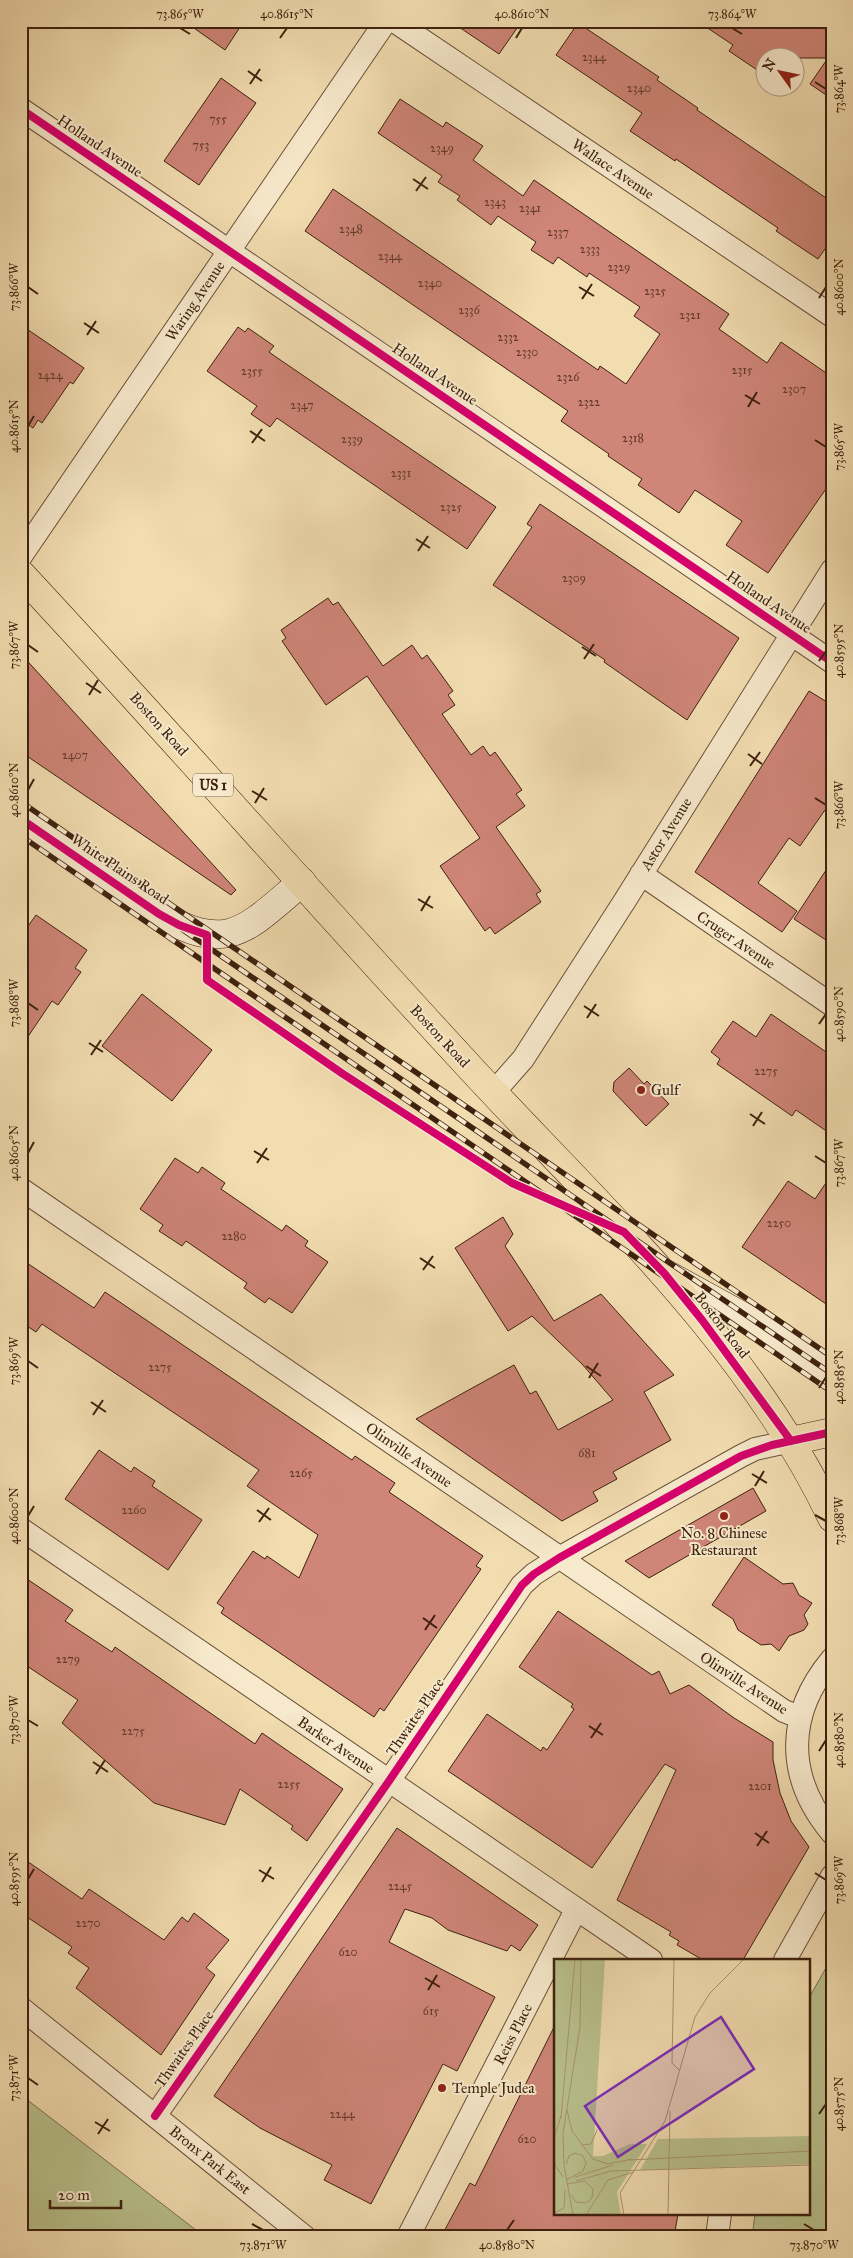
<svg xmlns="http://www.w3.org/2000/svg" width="853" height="2258" viewBox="0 0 853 2258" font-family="'IM FELL Great Primer',serif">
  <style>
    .green { fill: #b9c18d; stroke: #7c714e }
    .building { fill: #cf8578; stroke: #3e210e }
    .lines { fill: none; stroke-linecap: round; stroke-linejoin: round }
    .minor-casing { stroke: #6b5037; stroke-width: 24 }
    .secondary-casing { stroke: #3e210e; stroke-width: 29 }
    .primary-casing { stroke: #3e210e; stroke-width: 29 }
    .minor { stroke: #f7e9cc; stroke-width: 22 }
    .secondary { stroke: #f7e9cc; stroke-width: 28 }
    .primary { stroke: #f2ddb1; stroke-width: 28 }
    .rail-casing { stroke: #3e210e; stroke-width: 5.5 }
    .rail { stroke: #f7e9cc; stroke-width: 4; stroke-dasharray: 11; stroke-linecap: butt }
    .cycleway-casing { stroke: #f7e9cc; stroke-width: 11 }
    .cycleway { stroke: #d6006c; stroke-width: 8 }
    .ticks { fill: none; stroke: #3e210e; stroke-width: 2 }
    .poi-dot { fill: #8f2418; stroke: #f7e9cc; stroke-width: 2 }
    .labels { text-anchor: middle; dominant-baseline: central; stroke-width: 4; stroke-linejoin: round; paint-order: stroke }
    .number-label { font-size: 12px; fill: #623a28 }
    .shield { fill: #f7e9cc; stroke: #765d47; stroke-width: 1 }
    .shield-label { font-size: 14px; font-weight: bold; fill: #3e210e }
    .street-label { font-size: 15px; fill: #3e210e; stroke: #f7e9cc }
    .poi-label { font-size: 15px; fill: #3e210e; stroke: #f7e9cc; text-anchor: start }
    .inset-road { fill: none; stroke: #aa9270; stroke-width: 1 }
    .view { fill: #7b2cbf; fill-opacity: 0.15; stroke: #7b2cbf; stroke-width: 2.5 }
    .inset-edge { fill: none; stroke: #3e210e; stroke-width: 2.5 }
    .neatline { fill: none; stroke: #3e210e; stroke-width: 2 }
    .ticks-label { font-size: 12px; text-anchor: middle; fill: #3e210e }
  </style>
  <rect width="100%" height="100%" fill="#f2ddb1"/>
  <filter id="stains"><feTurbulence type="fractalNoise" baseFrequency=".004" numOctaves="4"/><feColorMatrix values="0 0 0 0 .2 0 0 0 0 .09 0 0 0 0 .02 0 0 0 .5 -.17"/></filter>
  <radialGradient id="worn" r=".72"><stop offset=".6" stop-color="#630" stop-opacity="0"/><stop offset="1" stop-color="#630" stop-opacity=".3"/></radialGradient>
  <!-- green -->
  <path class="green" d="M 832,1957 L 832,2237 L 752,2237 L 755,2214 L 809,2214 L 809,1998 Z
    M 21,2095 L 205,2237 L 21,2237 Z"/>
  <!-- building -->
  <path class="building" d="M 184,21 L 244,21 L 225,50 Z
    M 450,21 L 522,21 L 499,54 Z
    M 697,21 L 816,21 L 832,32 L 832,99 L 810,84 L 828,58 L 766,58 L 766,76 L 729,51 L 733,45 Z
    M 578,23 L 659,77 L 657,80 L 698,108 L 697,110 L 832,202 L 832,239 L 818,259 L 776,231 L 778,228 L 676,159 L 675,161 L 630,131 L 642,113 L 556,55 Z
    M 221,78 L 256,103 L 199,185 L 164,161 Z
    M 400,99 L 443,127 L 446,122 L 483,146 L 473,160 L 523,196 L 534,180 L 729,314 L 719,329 L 767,363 L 781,342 L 832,377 L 832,480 L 768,573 L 726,545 L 742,521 L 695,490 L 679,513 L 638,485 L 642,479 L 608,456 L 609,454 L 561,421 L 568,411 L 305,231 L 333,189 L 598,370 L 600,366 L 626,384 L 660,334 L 634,316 L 640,307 L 589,273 L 587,277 L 558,257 L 553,264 L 531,250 L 536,242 L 498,216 L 491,225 L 457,200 L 460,196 L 438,182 L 442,176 L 378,133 Z
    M 21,325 L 84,368 L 73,384 L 70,382 L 42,423 L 38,420 L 33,428 L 21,420 Z
    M 238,327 L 245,332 L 248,328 L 274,346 L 269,352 L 276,357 L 496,507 L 467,549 L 277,418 L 270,427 L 251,414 L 257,406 L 207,371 Z
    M 540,504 L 739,638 L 687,720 L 604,662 L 605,660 L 493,585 L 532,527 L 527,524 Z
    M 328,598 L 333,605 L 338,602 L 383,666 L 412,645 L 422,659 L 427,655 L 453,691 L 448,695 L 455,705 L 442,714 L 471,755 L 483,746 L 490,756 L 495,752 L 522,790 L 516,794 L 525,806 L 496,827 L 541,891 L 536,894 L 541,902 L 495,934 L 490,927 L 485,931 L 440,866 L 480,838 L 367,676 L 326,705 L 282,641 L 286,638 L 281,630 Z
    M 21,654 L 236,890 L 231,895 L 21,752 Z
    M 809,691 L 832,705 L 832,814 L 825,810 L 800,846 L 789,838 L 758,883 L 797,911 L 782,932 L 695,872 Z
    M 832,861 L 832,944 L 794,919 Z
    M 36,915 L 87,950 L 75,968 L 81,972 L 58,1005 L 52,1001 L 21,1047 L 21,936 Z
    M 142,994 L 212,1050 L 172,1101 L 102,1046 Z
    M 771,1014 L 832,1056 L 832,1135 L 796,1110 L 792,1116 L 717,1064 L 720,1059 L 711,1052 L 733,1021 L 756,1037 Z
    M 629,1068 L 644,1084 L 647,1081 L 669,1104 L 646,1126 L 613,1091 L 614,1082 Z
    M 175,1158 L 198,1173 L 202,1167 L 225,1183 L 221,1189 L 282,1231 L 286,1225 L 308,1241 L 305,1246 L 328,1262 L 292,1313 L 269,1298 L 265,1303 L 244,1288 L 247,1283 L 186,1241 L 182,1246 L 159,1231 L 163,1225 L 140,1209 Z
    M 832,1174 L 832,1308 L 742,1247 L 788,1181 L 815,1199 Z
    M 503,1217 L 513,1234 L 505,1246 L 554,1321 L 601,1294 L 674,1375 L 644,1392 L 671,1440 L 613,1472 L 617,1479 L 593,1492 L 598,1501 L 562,1521 L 416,1419 L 514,1365 L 530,1394 L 536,1391 L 558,1430 L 613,1400 L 582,1364 L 532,1316 L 508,1331 L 455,1248 Z
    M 21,1259 L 94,1308 L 105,1292 L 352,1460 L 355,1456 L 395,1483 L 389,1492 L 483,1556 L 476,1566 L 481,1569 L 384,1711 L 380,1708 L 374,1717 L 221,1613 L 224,1608 L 217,1603 L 253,1551 L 265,1559 L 267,1556 L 299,1578 L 318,1535 L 247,1486 L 259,1470 L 42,1324 L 36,1332 L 21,1322 Z
    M 99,1450 L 131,1472 L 134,1467 L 155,1481 L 152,1486 L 202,1520 L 168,1570 L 65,1499 Z
    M 753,1488 L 766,1511 L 649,1578 L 625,1561 Z
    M 744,1557 L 783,1584 L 793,1583 L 799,1595 L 812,1603 L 804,1615 L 808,1624 L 804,1630 L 789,1636 L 779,1651 L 771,1644 L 761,1645 L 738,1630 L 733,1619 L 712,1605 Z
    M 21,1575 L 73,1610 L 65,1621 L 112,1652 L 115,1647 L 255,1744 L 262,1733 L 343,1789 L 307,1841 L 291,1829 L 293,1826 L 240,1789 L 225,1825 L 154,1803 L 62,1723 L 78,1700 L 21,1662 Z
    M 558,1611 L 652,1675 L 659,1671 L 670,1694 L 689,1685 L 734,1718 L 773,1742 L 773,1760 L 780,1793 L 791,1821 L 809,1847 L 743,1960 L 703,1960 L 677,1945 L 679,1941 L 669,1935 L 671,1932 L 617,1900 L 676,1770 L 665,1764 L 592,1868 L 448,1771 L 487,1714 L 541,1751 L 543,1747 L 547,1750 L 574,1709 L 571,1707 L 573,1704 L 519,1667 Z
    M 397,1828 L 538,1925 L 520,1951 L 511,1945 L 507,1951 L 448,1930 L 432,1918 L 405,1909 L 389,1942 L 495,1997 L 457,2071 L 443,2064 L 371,2204 L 324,2180 L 332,2165 L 260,2128 L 214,2096 Z
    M 21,1857 L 82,1899 L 89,1889 L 164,1940 L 182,1917 L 188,1922 L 194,1913 L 229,1940 L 206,1968 L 215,1975 L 161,2055 L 76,1988 L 89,1968 L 68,1953 L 72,1947 L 21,1913 Z
    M 556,2023 L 556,2214 L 678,2214 L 674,2237 L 441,2237 L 470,2183 L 475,2186 Z"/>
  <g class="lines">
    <!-- minor casing -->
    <g class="minor-casing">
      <path id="minor" d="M 394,21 L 832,316
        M 21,109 L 832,662
        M 21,556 L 386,21
        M 641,874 L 832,1005
        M 493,1093 L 523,1059 L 624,902 L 832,570
        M 21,1189 L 784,1711 L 799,1717
        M 21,1529 L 651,1960
        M 832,1659 C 786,1714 785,1777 832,1833
        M 785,1960 L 832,1876
        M 21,2008 L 305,2237
        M 155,2116 L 389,1781 L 522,1585 L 534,1574 L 559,1558 L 741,1456 L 755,1449 L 791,1441
        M 408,2237 L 576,1910
        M 717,2237 L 720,2214"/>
    </g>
    <!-- secondary casing -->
    <g class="secondary-casing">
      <path id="secondary" d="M 21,819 L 159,914 C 229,956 248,927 302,882
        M 664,1273 L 775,1334 L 832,1373"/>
    </g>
    <!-- primary casing -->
    <g class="primary-casing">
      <path id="primary" d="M 21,574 C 171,735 315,900 464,1061 C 595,1204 747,1339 832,1518
        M 791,1441 L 832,1432"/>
    </g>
    <!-- minor -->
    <use href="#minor" class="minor"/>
    <!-- secondary -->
    <use href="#secondary" class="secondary"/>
    <!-- primary -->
    <use href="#primary" class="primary"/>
    <!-- rail casing -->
    <g class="rail-casing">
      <path id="rail" d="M 21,802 L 832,1357
        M 21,819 L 832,1374
        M 21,836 L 832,1392"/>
    </g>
    <!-- rail -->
    <use href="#rail" class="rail"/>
    <!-- cycleway casing -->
    <g class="cycleway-casing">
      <path id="cycleway" d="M 21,109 L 832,662
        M 21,819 L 159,914 L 179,925 L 207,935 L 207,980 L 343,1074 L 512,1183 L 624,1232 L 664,1273 L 702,1320 L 791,1441
        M 155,2116 L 389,1781 L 522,1585 L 534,1574 L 559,1558 L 741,1456 L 772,1445 L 832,1432"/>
    </g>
    <!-- cycleway -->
    <use href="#cycleway" class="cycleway"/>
  </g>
  <!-- ticks -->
  <path class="ticks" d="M 180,28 L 190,34M 732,28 L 742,34M 280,38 L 287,28M 516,38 L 522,28M 248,71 L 262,81M 815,82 L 826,89M 250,84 L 260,69M 413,179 L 428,189M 416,191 L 426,177M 28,287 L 38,294M 579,287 L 594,296M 819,298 L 826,287M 582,299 L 592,284M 84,323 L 99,333M 87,335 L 96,321M 745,395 L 760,404M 748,407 L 757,392M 28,426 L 34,416M 250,431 L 265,441M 815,440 L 826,447M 252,443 L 262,429M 416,539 L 430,548M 418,551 L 428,536M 28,645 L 38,652M 582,647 L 596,656M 584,659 L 594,644M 819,661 L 826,651M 86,683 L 101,693M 89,695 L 98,680M 748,754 L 762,764M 750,766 L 760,752M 28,790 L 34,779M 252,791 L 267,800M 815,798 L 826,805M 255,803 L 264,788M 418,899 L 433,908M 421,911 L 430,896M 28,1003 L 38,1010M 584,1006 L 599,1016M 587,1018 L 596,1004M 819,1024 L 826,1014M 89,1043 L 103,1052M 91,1055 L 101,1040M 750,1114 L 765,1124M 753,1126 L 762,1112M 254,1151 L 269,1160M 28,1153 L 34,1142M 815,1156 L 826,1163M 257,1163 L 267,1148M 420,1258 L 435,1268M 423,1270 L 433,1256M 28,1361 L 38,1368M 586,1366 L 601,1376M 589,1378 L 598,1363M 819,1388 L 826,1377M 91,1402 L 106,1412M 93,1415 L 103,1400M 752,1474 L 767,1483M 755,1486 L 764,1471M 257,1510 L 271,1520M 815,1515 L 826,1521M 28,1516 L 34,1506M 259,1522 L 269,1508M 423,1618 L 437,1628M 425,1630 L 435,1615M 28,1720 L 38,1726M 589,1726 L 603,1735M 591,1738 L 601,1723M 819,1751 L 826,1740M 93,1762 L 108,1772M 96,1774 L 105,1760M 755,1833 L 769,1843M 757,1846 L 767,1831M 259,1870 L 274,1879M 815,1873 L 826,1880M 28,1879 L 34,1869M 262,1882 L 271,1867M 425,1978 L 440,1987M 428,1990 L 437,1975M 28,2078 L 38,2085M 819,2114 L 826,2104M 95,2122 L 110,2131M 98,2134 L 108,2119M 252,2224 L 263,2230M 804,2224 L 814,2230M 507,2230 L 514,2220"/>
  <!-- markers -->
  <g class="poi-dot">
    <circle cx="641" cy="1090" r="5"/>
    <circle cx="724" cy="1516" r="5"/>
    <circle cx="442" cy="2088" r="5"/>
  </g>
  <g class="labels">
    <!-- number labels -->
    <g class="number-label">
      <text x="594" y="57">2344</text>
      <text x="639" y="88">2340</text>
      <text x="218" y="119">755</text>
      <text x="201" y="145">753</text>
      <text x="442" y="148">2349</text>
      <text x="495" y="202">2343</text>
      <text x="530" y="208">2341</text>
      <text x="351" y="229">2348</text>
      <text x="558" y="232">2337</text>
      <text x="590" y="249">2333</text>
      <text x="390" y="256">2344</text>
      <text x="619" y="267">2329</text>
      <text x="430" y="283">2340</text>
      <text x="655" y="291">2325</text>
      <text x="469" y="310">2336</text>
      <text x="690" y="315">2321</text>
      <text x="508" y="337">2332</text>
      <text x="527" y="352">2330</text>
      <text x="742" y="370">2315</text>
      <text x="252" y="371">2355</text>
      <text x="50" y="375">2424</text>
      <text x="568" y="377">2326</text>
      <text x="794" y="389">2307</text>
      <text x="589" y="402">2322</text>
      <text x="302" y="405">2347</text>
      <text x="633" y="438">2318</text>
      <text x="352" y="439">2339</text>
      <text x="401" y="473">2331</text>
      <text x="451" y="507">2325</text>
      <text x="574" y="578">2309</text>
      <text x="75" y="755">2407</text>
      <text x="766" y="1071">2275</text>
      <text x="779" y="1223">2250</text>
      <text x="234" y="1236">2280</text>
      <text x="160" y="1367">2275</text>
      <text x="587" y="1453">681</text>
      <text x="301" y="1473">2265</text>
      <text x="134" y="1510">2260</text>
      <text x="68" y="1659">2279</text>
      <text x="133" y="1731">2275</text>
      <text x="289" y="1784">2255</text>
      <text x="760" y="1786">2201</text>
      <text x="400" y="1886">2245</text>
      <text x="88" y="1923">2270</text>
      <text x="348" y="1952">620</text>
      <text x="431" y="2011">615</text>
      <text x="342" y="2114">2244</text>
      <text x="527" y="2139">620</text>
    </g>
    <!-- shield labels -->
    <rect class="shield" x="193" y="773.5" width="40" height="23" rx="4"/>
    <g class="shield-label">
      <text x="213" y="785">US 1</text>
    </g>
    <!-- street labels -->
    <g class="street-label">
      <text transform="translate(100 146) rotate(34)">Holland Avenue</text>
      <text transform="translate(613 169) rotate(34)">Wallace Avenue</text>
      <text transform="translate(195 301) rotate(-56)">Waring Avenue</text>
      <text transform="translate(435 374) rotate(34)">Holland Avenue</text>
      <text transform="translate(769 602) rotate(34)">Holland Avenue</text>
      <text transform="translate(159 724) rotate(48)">Boston Road</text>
      <text transform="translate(666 834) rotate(-58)">Astor Avenue</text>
      <text transform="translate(120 869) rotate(34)">White Plains Road</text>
      <text transform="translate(736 940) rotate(34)">Cruger Avenue</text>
      <text transform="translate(440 1036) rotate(47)">Boston Road</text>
      <text transform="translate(722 1325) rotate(52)">Boston Road</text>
      <text transform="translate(409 1455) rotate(35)">Olinville Avenue</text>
      <text transform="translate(744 1683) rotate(33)">Olinville Avenue</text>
      <text transform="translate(415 1717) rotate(-56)">Thwaites Place</text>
      <text transform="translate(336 1745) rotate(34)">Barker Avenue</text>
      <text transform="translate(513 2034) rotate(-63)">Reiss Place</text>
      <text transform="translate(184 2049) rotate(-55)">Thwaites Place</text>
      <text transform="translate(210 2160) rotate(39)">Bronx Park East</text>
    </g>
    <!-- poi labels -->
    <g class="poi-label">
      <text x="651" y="1090">Gulf</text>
      <text x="724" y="1533" text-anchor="middle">No. 8 Chinese<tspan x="724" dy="17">Restaurant</tspan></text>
      <text x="452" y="2088">Temple Judea</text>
    </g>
  </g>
  <!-- overview -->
  <g transform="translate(554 1959)">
    <rect width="256" height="256" fill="#f2ddb1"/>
    <path d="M 0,0 L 51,0 L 39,197 L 49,197 L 76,185 L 93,185 L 63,233 L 67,256 L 0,256 ZM 256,177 L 256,205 L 86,211 L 104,180 Z" fill="#b9c18d"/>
    <path class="inset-road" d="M 120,0 L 118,104 L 125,111M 13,151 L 18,172 L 39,200 L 54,205 L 78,200M 7,159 L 21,0M 0,179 L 7,157M 27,186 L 37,185 L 43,171M 75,201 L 257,192M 0,204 L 9,218M 12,205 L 15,197 L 21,194 L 29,197 L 32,204 L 29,212 L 12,221M 21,218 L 59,206M 22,222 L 57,212 L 257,206M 13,225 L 31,222 L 39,230 L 38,239 L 32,244 L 22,243 L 17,236M 0,254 L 10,249 L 11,231M 19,256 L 10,206 L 9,174 L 26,68 L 27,0M 32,256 L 54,221 L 80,213M 70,256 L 66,234 L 111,162 L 141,58 L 156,34 L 190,0M 114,256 L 116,152"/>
    <path class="view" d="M 167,58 L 200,110 L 64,198 L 31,147 Z"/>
    <rect width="256" height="256" class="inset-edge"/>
  </g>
  <!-- margin -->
  <rect width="853" height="2258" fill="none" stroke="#f2ddb1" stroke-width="55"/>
  <!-- north arrow -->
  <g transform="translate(780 72) rotate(303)"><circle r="24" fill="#f7e9cc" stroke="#ad9980"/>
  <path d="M0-4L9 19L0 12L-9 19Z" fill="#8f2418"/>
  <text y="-8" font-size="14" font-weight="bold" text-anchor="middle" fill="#3e210e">N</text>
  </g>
  <!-- scale -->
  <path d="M50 2200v8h71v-8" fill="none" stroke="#3e210e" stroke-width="2.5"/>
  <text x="58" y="2200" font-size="15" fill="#3e210e" stroke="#f7e9cc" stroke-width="4" paint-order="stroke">20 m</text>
  <rect x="28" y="28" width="798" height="2202" class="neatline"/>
  <g class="ticks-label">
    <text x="180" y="18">73.865°W</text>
    <text x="287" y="18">40.8615°N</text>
    <text x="522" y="18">40.8610°N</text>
    <text x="732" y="18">73.864°W</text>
    <text transform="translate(839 89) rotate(-90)" y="4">73.864°W</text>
    <text transform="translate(14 287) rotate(-90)" y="4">73.866°W</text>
    <text transform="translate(839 287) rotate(-90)" y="4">40.8600°N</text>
    <text transform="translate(14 426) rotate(-90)" y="4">40.8615°N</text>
    <text transform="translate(839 447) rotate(-90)" y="4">73.865°W</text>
    <text transform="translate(14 645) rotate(-90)" y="4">73.867°W</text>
    <text transform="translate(839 651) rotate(-90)" y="4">40.8595°N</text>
    <text transform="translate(14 790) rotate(-90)" y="4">40.8610°N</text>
    <text transform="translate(839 805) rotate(-90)" y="4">73.866°W</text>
    <text transform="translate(14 1003) rotate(-90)" y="4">73.868°W</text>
    <text transform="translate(839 1014) rotate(-90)" y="4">40.8590°N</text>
    <text transform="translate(14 1153) rotate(-90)" y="4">40.8605°N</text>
    <text transform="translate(839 1163) rotate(-90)" y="4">73.867°W</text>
    <text transform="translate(14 1361) rotate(-90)" y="4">73.869°W</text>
    <text transform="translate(839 1377) rotate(-90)" y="4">40.8585°N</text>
    <text transform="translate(14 1516) rotate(-90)" y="4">40.8600°N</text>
    <text transform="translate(839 1521) rotate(-90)" y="4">73.868°W</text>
    <text transform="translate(14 1720) rotate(-90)" y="4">73.870°W</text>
    <text transform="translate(839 1740) rotate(-90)" y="4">40.8580°N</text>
    <text transform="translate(14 1879) rotate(-90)" y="4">40.8595°N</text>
    <text transform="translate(839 1880) rotate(-90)" y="4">73.869°W</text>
    <text transform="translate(14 2078) rotate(-90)" y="4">73.871°W</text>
    <text transform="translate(839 2104) rotate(-90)" y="4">40.8575°N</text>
    <text x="263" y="2249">73.871°W</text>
    <text x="507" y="2249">40.8580°N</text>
    <text x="814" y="2249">73.870°W</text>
  </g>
  <rect width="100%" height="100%" filter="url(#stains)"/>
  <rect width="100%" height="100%" fill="url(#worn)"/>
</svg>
